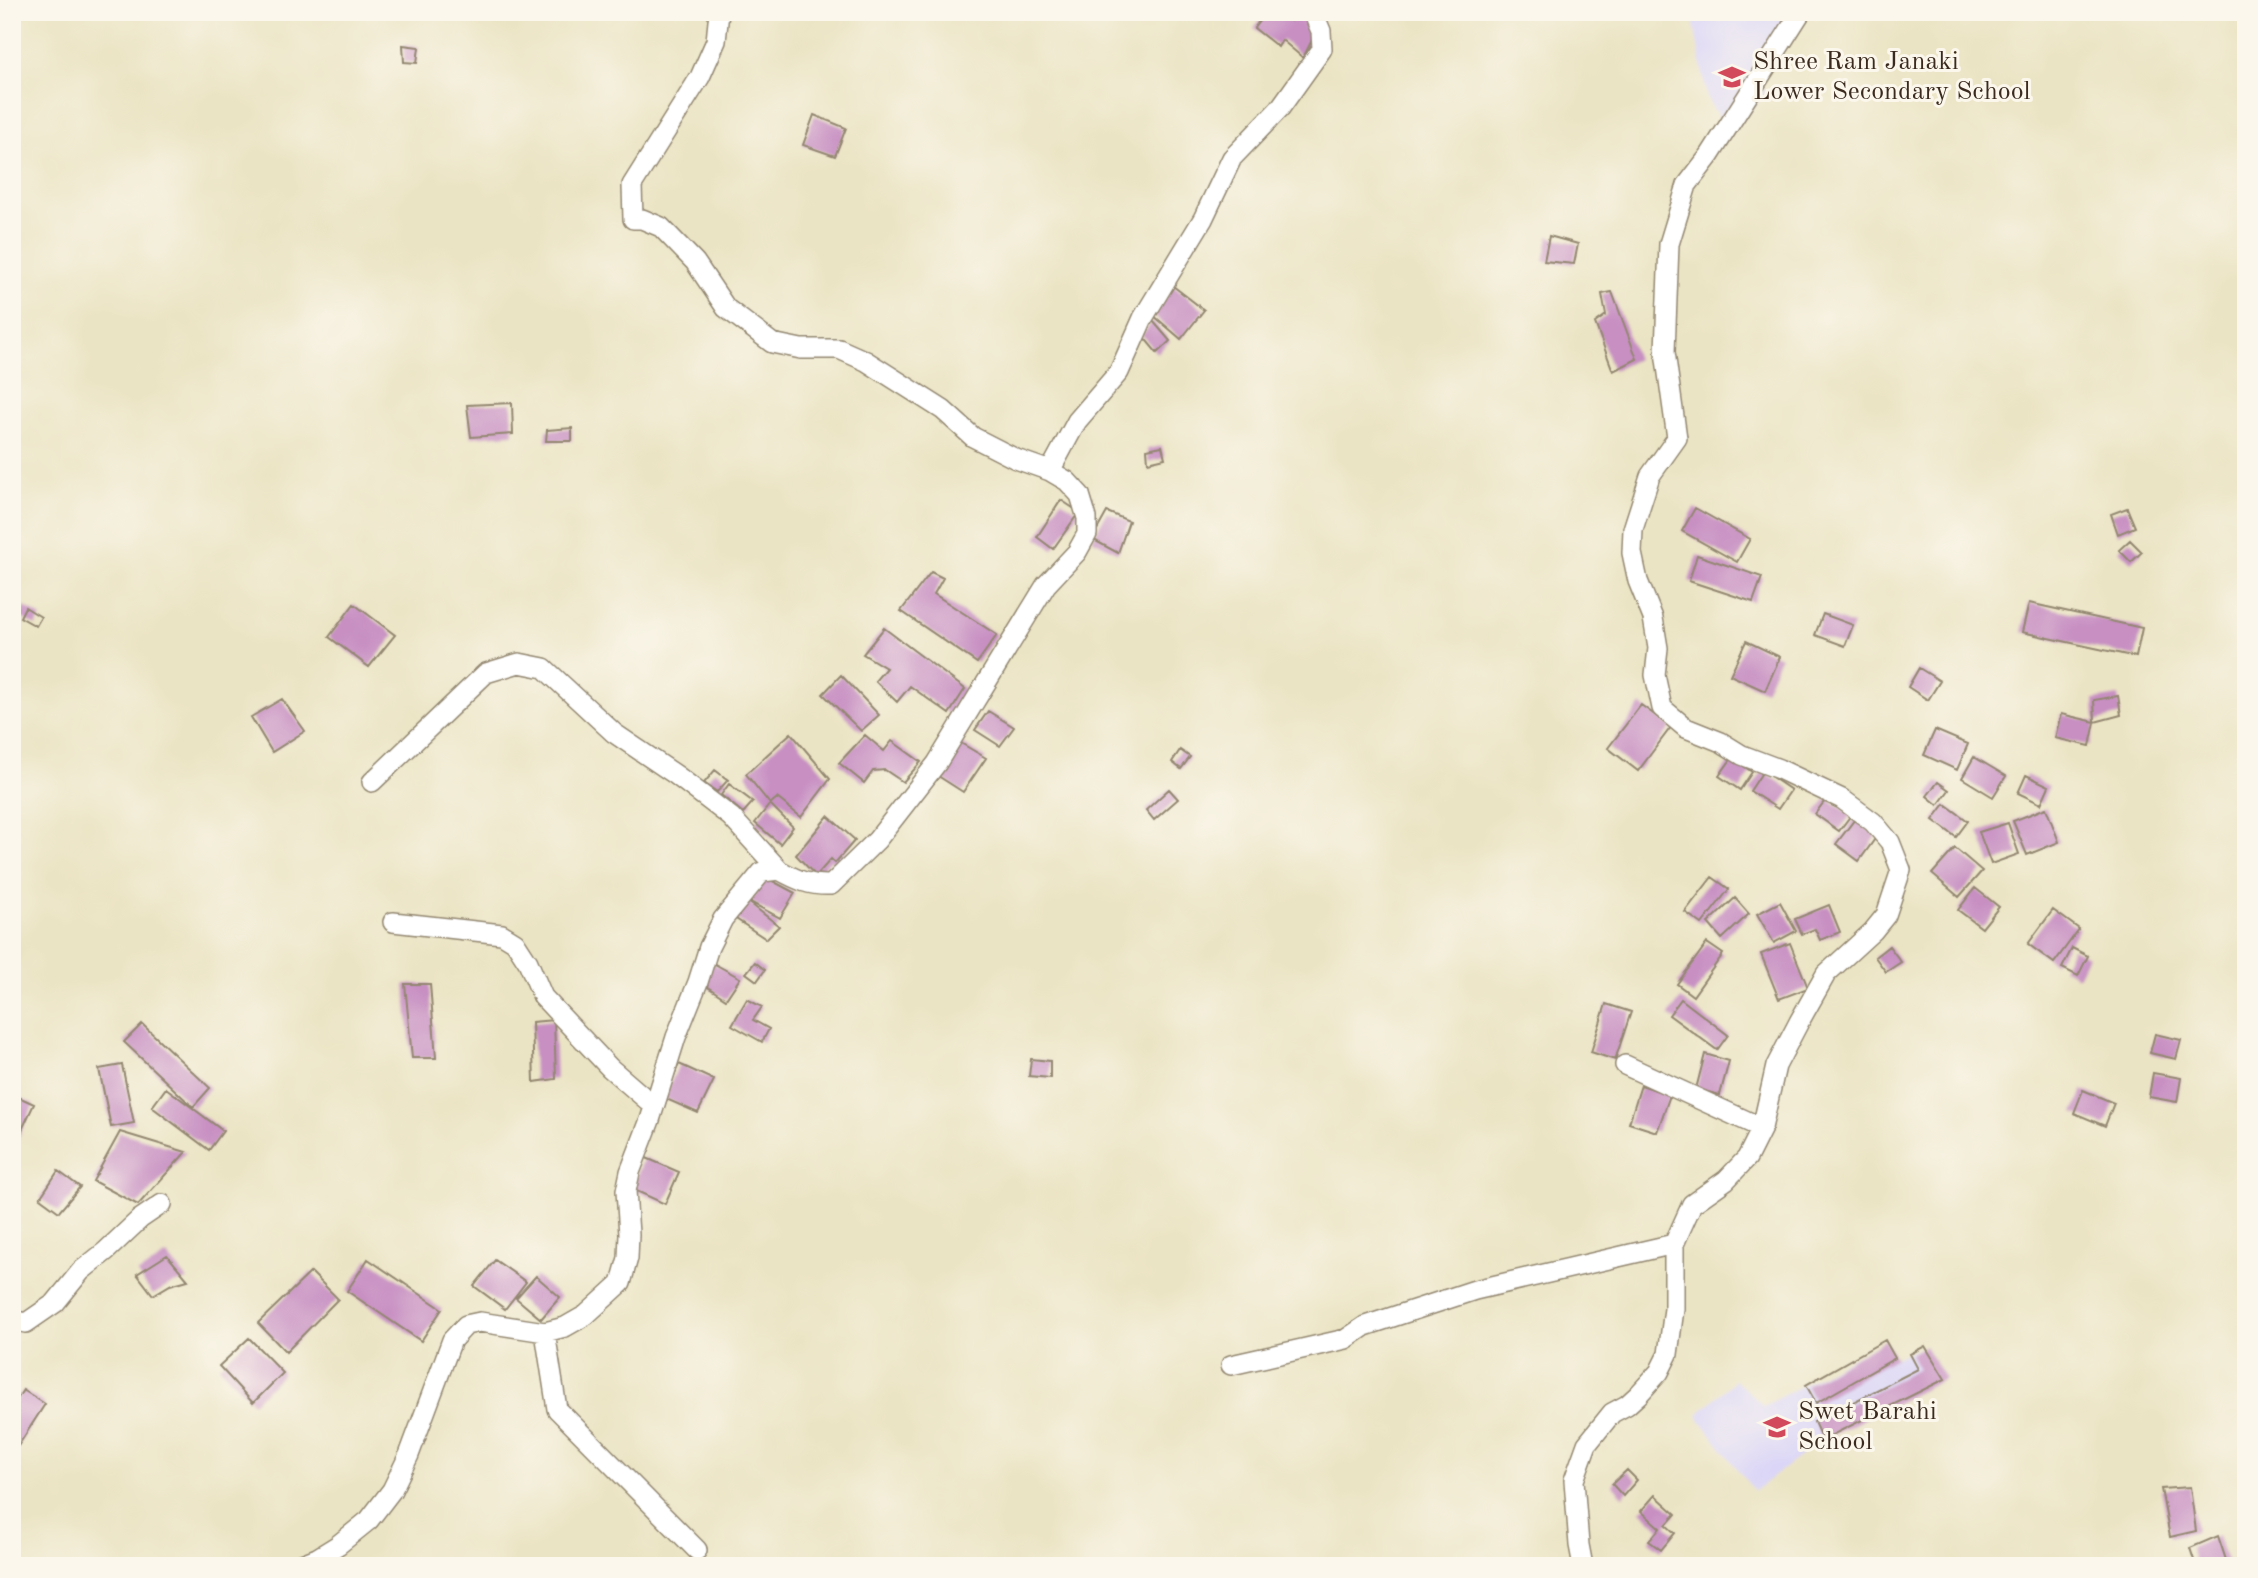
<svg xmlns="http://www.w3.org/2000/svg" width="2258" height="1578" viewBox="0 0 2258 1578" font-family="'Old Standard TT',serif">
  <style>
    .built { fill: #dbd6f7 }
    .building { fill: #c78fc2 }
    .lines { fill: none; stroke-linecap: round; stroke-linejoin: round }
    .street-casing { stroke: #938771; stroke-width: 22 }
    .street { stroke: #fff; stroke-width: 19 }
    .labels { text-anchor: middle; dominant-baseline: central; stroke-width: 6; stroke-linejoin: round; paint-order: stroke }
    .poi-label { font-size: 26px; fill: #3b2a1e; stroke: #fbf7ec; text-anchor: start }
  </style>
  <rect width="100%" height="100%" fill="#fbf7ec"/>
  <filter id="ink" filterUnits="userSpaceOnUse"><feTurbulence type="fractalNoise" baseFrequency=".0143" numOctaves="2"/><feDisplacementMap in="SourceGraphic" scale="14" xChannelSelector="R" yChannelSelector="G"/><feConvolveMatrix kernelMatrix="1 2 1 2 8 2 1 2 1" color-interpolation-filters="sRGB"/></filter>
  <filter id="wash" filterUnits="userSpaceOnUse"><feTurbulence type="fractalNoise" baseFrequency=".00686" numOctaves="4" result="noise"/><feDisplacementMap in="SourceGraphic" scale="28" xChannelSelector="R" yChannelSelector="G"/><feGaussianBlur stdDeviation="1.57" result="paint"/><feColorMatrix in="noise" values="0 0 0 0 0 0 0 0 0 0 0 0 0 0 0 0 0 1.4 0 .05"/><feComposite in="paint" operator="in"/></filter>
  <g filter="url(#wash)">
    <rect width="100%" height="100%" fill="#ebe4c4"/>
    <!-- built -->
    <path class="built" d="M 1692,12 L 1795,12 L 1757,61 L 1765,94 L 1729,135 L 1707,98 Z
      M 1885,1340 L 1895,1358 L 1925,1346 L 1945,1379 L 1822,1440 L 1754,1491 L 1697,1415 L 1735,1380 L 1764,1406 Z"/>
    <g id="blocks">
      <!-- building -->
      <path class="building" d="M 1266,12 L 1277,12 L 1290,21 L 1296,14 L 1318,28 L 1303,58 L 1282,40 L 1278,47 L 1254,28 Z
        M 403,45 L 419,47 L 417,63 L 404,62 Z
        M 814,115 L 846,128 L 835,156 L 803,145 Z
        M 1549,236 L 1578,244 L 1574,264 L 1544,261 Z
        M 1173,286 L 1204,310 L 1181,339 L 1153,315 Z
        M 1612,292 L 1637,359 L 1613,371 L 1595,323 L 1606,315 L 1602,294 Z
        M 1153,321 L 1170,341 L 1157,353 L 1142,335 Z
        M 512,403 L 513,434 L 471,437 L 467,405 Z
        M 572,428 L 572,441 L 546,441 L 547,430 Z
        M 1162,446 L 1165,458 L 1148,462 L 1147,449 Z
        M 1061,500 L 1079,512 L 1053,549 L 1037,537 Z
        M 1695,508 L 1750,539 L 1737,562 L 1682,531 Z
        M 2127,508 L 2135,527 L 2118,534 L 2111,514 Z
        M 1107,512 L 1129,521 L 1118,553 L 1092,539 Z
        M 2130,540 L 2142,552 L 2131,562 L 2119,550 Z
        M 1697,555 L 1762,577 L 1753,602 L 1689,581 Z
        M 931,572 L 943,578 L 934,594 L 997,635 L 977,663 L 901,611 Z
        M 2029,603 L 2142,628 L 2136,657 L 2022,632 Z
        M 354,604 L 395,635 L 369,667 L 329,637 Z
        M 25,607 L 41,617 L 36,626 L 20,617 Z
        M 1823,614 L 1853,625 L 1845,646 L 1815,635 Z
        M 884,628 L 965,689 L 949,714 L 910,686 L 897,702 L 875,681 L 886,668 L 863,654 Z
        M 1746,641 L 1780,657 L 1765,691 L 1730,675 Z
        M 1919,668 L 1940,681 L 1928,700 L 1908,687 Z
        M 841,675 L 879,715 L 861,731 L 823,694 Z
        M 2118,696 L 2121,715 L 2095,722 L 2094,700 Z
        M 282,699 L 305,731 L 272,752 L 251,717 Z
        M 1641,705 L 1671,727 L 1638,771 L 1608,748 Z
        M 988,711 L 1014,727 L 1000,746 L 975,730 Z
        M 2061,714 L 2095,722 L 2090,746 L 2055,738 Z
        M 1935,730 L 1968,744 L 1957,770 L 1924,755 Z
        M 791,733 L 830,779 L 801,817 L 777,798 L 770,804 L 746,774 Z
        M 865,735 L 884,751 L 892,741 L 921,762 L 903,782 L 885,770 L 873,771 L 864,783 L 839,763 Z
        M 959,742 L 986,758 L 963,792 L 935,774 Z
        M 1180,750 L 1190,757 L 1181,769 L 1172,762 Z
        M 1974,757 L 2006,776 L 1993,797 L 1962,778 Z
        M 1732,758 L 1752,772 L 1740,790 L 1719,776 Z
        M 715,770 L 728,780 L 717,792 L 704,783 Z
        M 1763,771 L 1791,790 L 1778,809 L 1750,791 Z
        M 2026,775 L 2049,786 L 2041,804 L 2018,793 Z
        M 1938,782 L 1949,790 L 1938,805 L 1927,796 Z
        M 729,784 L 753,802 L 743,813 L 721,795 Z
        M 1169,789 L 1178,799 L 1154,820 L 1146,810 Z
        M 1827,798 L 1851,815 L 1839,831 L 1815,814 Z
        M 770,804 L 793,827 L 780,844 L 755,823 Z
        M 1945,804 L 1968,821 L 1956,837 L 1933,820 Z
        M 2046,808 L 2059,842 L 2027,855 L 2013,821 Z
        M 828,816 L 855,840 L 835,863 L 831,859 L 816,876 L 796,855 Z
        M 1855,819 L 1877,836 L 1859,861 L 1836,844 Z
        M 2008,823 L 2019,854 L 1991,864 L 1979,832 Z
        M 1955,848 L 1982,871 L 1959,897 L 1932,874 Z
        M 765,877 L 795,893 L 780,918 L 750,902 Z
        M 1712,877 L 1729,889 L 1702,924 L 1685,912 Z
        M 1975,888 L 1999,907 L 1982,928 L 1958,910 Z
        M 1735,898 L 1749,914 L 1722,939 L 1708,923 Z
        M 747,901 L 779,926 L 766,939 L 733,917 Z
        M 1780,902 L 1796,931 L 1774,943 L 1757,914 Z
        M 1829,905 L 1840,932 L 1820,940 L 1815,929 L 1802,934 L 1795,919 Z
        M 2053,910 L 2079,929 L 2054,963 L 2028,944 Z
        M 1707,943 L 1723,954 L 1693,996 L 1677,984 Z
        M 1790,943 L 1808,988 L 1779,999 L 1761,954 Z
        M 1889,946 L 1901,962 L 1886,972 L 1875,957 Z
        M 2072,948 L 2088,956 L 2078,976 L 2062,968 Z
        M 755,962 L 765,970 L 757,981 L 746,973 Z
        M 713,963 L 740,978 L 726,999 L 703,984 Z
        M 405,984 L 430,984 L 436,1058 L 412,1058 Z
        M 747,999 L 762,1007 L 753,1020 L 769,1029 L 762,1042 L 732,1025 Z
        M 1681,999 L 1728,1035 L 1717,1050 L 1669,1015 Z
        M 1606,1004 L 1631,1012 L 1615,1060 L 1591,1052 Z
        M 554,1020 L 556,1079 L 534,1082 L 532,1022 Z
        M 142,1024 L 210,1088 L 193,1107 L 124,1042 Z
        M 2155,1034 L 2181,1040 L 2176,1059 L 2150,1053 Z
        M 1705,1054 L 1729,1061 L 1720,1095 L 1696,1089 Z
        M 1031,1059 L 1050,1061 L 1050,1078 L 1029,1076 Z
        M 679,1064 L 714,1080 L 698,1113 L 664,1098 Z
        M 122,1065 L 134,1123 L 111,1127 L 99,1069 Z
        M 2153,1073 L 2181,1078 L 2177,1102 L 2149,1097 Z
        M 1641,1085 L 1670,1095 L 1657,1132 L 1629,1123 Z
        M 166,1088 L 223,1131 L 209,1150 L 152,1107 Z
        M 2083,1090 L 2114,1103 L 2105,1126 L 2074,1113 Z
        M 12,1094 L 34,1104 L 12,1151 Z
        M 120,1132 L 186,1152 L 138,1205 L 93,1181 Z
        M 644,1157 L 679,1172 L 665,1204 L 632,1189 Z
        M 58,1171 L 80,1187 L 59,1212 L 40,1198 Z
        M 167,1255 L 188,1280 L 170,1285 L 153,1295 L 137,1274 Z
        M 368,1259 L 442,1309 L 421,1341 L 347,1291 Z
        M 495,1260 L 526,1282 L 505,1309 L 474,1286 Z
        M 311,1272 L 338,1299 L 286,1352 L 258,1323 Z
        M 536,1276 L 560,1297 L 541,1319 L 516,1298 Z
        M 249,1338 L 283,1373 L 253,1403 L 219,1366 Z
        M 1885,1340 L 1895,1358 L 1816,1403 L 1806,1385 Z
        M 1925,1346 L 1945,1379 L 1822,1440 L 1814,1422 L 1918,1369 L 1910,1354 Z
        M 23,1390 L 45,1404 L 18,1446 L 12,1443 L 12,1407 Z
        M 1627,1470 L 1637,1480 L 1623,1496 L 1612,1484 Z
        M 2190,1487 L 2196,1531 L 2170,1537 L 2161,1489 Z
        M 1655,1495 L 1676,1514 L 1666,1525 L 1675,1533 L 1661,1550 L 1649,1541 L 1660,1528 L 1641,1511 Z
        M 2218,1536 L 2228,1566 L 2196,1566 L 2190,1548 Z"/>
    </g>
  </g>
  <g filter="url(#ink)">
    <use href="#blocks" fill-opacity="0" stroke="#938771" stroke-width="2"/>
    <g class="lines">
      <!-- street casing -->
      <g class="street-casing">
        <path id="street" d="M 1050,471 L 1077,421 L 1119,372 L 1143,318 L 1203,219 L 1232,158 L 1280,108 L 1322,49 L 1321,31 L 1313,12
          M 372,782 L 486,673 L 519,663 L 544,668 L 614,733 L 676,775 L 731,817 L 779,870
          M 393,922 L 502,934 L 515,942 L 528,962 L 543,997 L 610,1068 L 654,1106
          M 1625,1065 L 1762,1128
          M 12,1320 L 26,1323 L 55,1303 L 81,1271 L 106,1251 L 140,1219 L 162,1204
          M 545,1332 L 557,1409 L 697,1550
          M 1231,1365 L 1346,1339 L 1365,1326 L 1475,1290 L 1674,1244
          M 297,1566 L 317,1558 L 338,1545 L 369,1520 L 392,1490 L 409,1455 L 452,1340 L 466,1325 L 480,1322 L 545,1332 L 565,1327 L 586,1315 L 621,1283 L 628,1258 L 629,1234 L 626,1191 L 630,1172 L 650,1120 L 676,1037 L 698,982 L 709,947 L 723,919 L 762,872 L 779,870 C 797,880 810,886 831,885 L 877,840 L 937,763 L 1046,585 L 1077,552 L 1087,534 L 1087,518 L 1080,495 L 1067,481 L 1050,471 L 1016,459 L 973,437 L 943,410 L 866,361 L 839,349 L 801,349 L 772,343 L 726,308 L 695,262 L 661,227 L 642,219 L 633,219 L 632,185 L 700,77 L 716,41 L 719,12
          M 1583,1566 L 1579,1545 L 1574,1480 L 1587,1444 L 1612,1413 L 1627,1405 L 1638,1395 L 1659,1372 L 1668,1354 L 1674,1309 L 1674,1244 L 1692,1204 L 1726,1180 L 1747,1158 L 1762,1128 L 1776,1066 L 1799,1022 L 1826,974 L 1873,931 L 1886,915 L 1901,870 L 1890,842 L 1873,822 L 1842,799 L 1779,769 L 1742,755 L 1721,742 L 1686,728 L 1662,708 L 1655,675 L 1658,648 L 1653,618 L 1638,581 L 1632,553 L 1633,529 L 1650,476 L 1677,438 L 1665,352 L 1669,244 L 1687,185 L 1710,155 L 1801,12"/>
      </g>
      <!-- street -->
      <use href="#street" class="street"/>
    </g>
  </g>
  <!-- icons -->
  <defs>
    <g id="school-bare" transform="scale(2.1)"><path d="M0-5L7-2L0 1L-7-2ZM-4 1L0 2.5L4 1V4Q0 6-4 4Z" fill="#d1495b" stroke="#fbf7ec" stroke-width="2.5" paint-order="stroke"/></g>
  </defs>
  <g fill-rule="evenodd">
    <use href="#school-bare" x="1732" y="77"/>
    <use href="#school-bare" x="1777" y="1427"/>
  </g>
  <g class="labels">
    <!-- poi labels -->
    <g class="poi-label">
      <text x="1753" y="62">Shree Ram Janaki<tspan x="1753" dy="30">Lower Secondary School</tspan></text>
      <text x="1798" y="1412">Swet Barahi<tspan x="1798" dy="30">School</tspan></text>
    </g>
  </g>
  <!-- margin -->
  <rect width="2258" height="1578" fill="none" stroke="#fbf7ec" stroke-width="42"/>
</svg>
